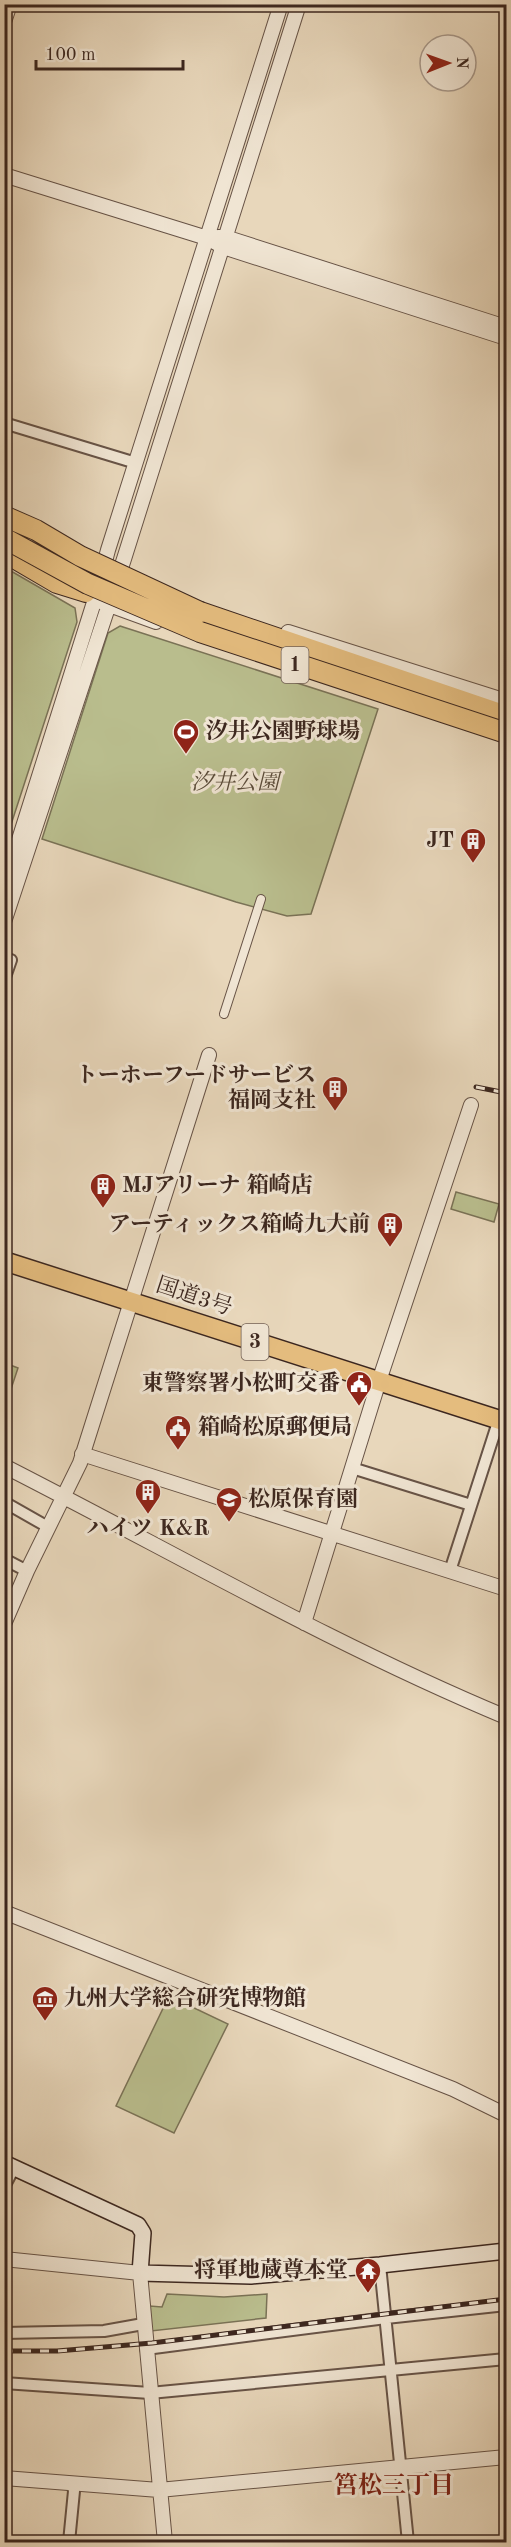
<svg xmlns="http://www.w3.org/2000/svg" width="511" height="2547" viewBox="0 0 511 2547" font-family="'Old Standard TT','Noto Serif JP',serif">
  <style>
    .green { fill: #b9bd8d; stroke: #7a7256; stroke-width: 1.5 }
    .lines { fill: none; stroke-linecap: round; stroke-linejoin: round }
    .pedestrian-casing { stroke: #675346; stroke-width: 10 }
    .minor-casing { stroke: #675346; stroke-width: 14 }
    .tertiary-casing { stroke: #675346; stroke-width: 16 }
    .secondary-casing { stroke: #3c271f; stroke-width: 18 }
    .trunk-casing { stroke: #3c271f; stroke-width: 21 }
    .motorway-casing { stroke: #3c271f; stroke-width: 22 }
    .pedestrian { stroke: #f0e5d3; stroke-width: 8 }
    .minor { stroke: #f0e5d3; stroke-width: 10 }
    .tertiary { stroke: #f0e5d3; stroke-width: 14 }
    .secondary { stroke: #f0e5d3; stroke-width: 15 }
    .trunk { stroke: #e4bc7e; stroke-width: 18 }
    .motorway { stroke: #e4bc7e; stroke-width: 20 }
    .rail-casing { stroke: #3c271f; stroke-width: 5 }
    .rail { stroke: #f0e5d3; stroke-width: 3; stroke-dasharray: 9; stroke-linecap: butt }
    .motorway-bridge-casing { stroke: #3c271f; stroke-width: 22; stroke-linecap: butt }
    .motorway-bridge { stroke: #e4bc7e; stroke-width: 20 }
    .labels { text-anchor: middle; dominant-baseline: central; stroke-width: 6; stroke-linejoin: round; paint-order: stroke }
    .shield { fill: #f0e5d3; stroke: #726055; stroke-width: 1.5 }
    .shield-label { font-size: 21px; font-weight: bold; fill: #3c271f }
    .poi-label { font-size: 22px; font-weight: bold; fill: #3c271f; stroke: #f0e5d3; text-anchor: start }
    .park-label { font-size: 22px; font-style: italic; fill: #5b4c3a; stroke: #f0e5d3 }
    .street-label { font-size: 22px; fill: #3c271f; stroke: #f0e5d3 }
    .neighbourhood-label { font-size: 24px; font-weight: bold; fill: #7a1f14; stroke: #f0e5d3 }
  </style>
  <rect width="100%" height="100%" fill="#e8d7bb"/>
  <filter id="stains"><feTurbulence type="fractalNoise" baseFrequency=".00333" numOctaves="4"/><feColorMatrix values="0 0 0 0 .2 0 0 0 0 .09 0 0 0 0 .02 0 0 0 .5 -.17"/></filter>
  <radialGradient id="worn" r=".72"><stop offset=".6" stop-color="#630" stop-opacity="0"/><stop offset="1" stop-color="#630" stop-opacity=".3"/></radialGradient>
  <!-- green -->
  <path class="green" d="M 4,567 L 75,608 L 77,622 L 5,843 Z
    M 120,626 L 378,709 L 311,914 L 287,916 L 236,902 L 42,839 L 108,633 Z
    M 456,1192 L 499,1204 L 494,1222 L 451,1209 Z
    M 5,1363 L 18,1368 L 5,1407 L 4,1363 Z
    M 169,1996 L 228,2024 L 174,2133 L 116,2106 Z
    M 167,2294 L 224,2297 L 267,2294 L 266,2318 L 151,2331 L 150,2306 L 162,2307 Z"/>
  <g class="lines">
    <!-- pedestrian casing -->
    <g class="pedestrian-casing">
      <path id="pedestrian" d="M 224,1014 L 261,899"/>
    </g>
    <!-- minor casing -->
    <g class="minor-casing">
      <path id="minor" d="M 4,423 L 136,463
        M 4,980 L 11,960
        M 352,1468 L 471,1505
        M 4,1502 L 48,1527
        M 4,1559 L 27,1571
        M 450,1571 L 499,1419
        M 4,2187 L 14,2168
        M 380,2265 L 408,2542
        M 4,2333 L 104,2331 L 143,2324
        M 146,2349 L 386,2318 L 506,2305
        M 4,2383 L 150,2393 L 506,2359
        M 69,2542 L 74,2491 L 72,2483"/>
    </g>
    <!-- tertiary casing -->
    <g class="tertiary-casing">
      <path id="tertiary" d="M 4,22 L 10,4
        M 4,175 L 207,238 L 223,247 L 506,338
        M 218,237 L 225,237 L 506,327
        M 101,602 L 156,622
        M 288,632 L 506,701
        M 4,887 L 95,599 L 108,550 L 281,4
        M 4,922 L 124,559 L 299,4
        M 82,1454 L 506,1589
        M 4,1466 C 171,1551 333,1645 506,1717
        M 304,1623 L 379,1381 L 471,1105
        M 4,1624 L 27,1571 L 80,1463 L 209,1055
        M 4,1912 L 453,2089 L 506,2115
        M 4,2259 L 140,2273 L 165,2542
        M 4,2478 L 159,2490 L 506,2457"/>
    </g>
    <!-- secondary casing -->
    <g class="secondary-casing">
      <path id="secondary" d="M 4,2163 L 138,2225 L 143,2233 L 140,2273 L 251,2276 L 380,2265 L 506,2251"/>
    </g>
    <!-- trunk casing -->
    <g class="trunk-casing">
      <path id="trunk" d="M 4,1261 L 506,1422"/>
    </g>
    <!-- motorway casing -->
    <g class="motorway-casing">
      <path id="motorway" d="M 4,552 L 57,583 L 86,592
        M 200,612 L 506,716"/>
    </g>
    <!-- pedestrian -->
    <use href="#pedestrian" class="pedestrian"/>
    <!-- minor -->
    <use href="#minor" class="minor"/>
    <!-- tertiary -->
    <use href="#tertiary" class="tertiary"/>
    <!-- secondary -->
    <use href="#secondary" class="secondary"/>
    <!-- trunk -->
    <use href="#trunk" class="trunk"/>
    <!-- motorway -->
    <use href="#motorway" class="motorway"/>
    <!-- rail casing -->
    <g class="rail-casing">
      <path id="rail" d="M 476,1087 L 506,1093
        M 4,2351 L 57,2351 L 152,2343 L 506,2299"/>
    </g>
    <!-- rail -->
    <use href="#rail" class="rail"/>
    <!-- motorway-bridge casing -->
    <g class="motorway-bridge-casing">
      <path id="motorway-bridge" d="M 4,516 L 36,530 L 80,556 L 200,612
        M 4,538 L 88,584 L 200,632 L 506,733"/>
    </g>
    <!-- motorway-bridge -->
    <use href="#motorway-bridge" class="motorway-bridge"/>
  </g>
  <!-- icons -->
  <defs>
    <g id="stadium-pin" transform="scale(1.35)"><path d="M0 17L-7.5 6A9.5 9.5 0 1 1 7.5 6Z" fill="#8f2418" stroke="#f0e5d3"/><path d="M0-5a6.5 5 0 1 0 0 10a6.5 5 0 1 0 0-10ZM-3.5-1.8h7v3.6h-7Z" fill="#fff"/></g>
    <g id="building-pin" transform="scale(1.35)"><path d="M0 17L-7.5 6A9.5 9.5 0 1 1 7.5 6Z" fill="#8f2418" stroke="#f0e5d3"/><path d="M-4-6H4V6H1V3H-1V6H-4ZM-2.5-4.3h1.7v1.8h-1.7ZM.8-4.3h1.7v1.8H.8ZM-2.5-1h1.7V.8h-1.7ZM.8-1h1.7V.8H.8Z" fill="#fff"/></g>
    <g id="civic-pin" transform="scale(1.35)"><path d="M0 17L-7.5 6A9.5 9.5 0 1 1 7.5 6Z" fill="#8f2418" stroke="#f0e5d3"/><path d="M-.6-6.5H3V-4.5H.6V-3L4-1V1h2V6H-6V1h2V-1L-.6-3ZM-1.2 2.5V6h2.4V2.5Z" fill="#fff"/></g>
    <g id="school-pin" transform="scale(1.35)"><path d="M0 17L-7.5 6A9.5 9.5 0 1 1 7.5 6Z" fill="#8f2418" stroke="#f0e5d3"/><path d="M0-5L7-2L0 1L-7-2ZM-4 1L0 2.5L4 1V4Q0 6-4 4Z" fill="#fff"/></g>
    <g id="museum-pin" transform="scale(1.35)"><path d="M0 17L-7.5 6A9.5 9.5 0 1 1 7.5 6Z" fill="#8f2418" stroke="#f0e5d3"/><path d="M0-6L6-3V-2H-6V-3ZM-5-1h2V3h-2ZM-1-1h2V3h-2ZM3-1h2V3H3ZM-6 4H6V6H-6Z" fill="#fff"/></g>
    <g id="temple-pin" transform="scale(1.35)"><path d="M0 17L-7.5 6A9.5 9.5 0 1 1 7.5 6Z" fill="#8f2418" stroke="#f0e5d3"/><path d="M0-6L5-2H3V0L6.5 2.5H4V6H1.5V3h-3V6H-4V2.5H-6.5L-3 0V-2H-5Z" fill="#fff"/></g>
  </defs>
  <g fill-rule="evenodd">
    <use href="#stadium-pin" x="186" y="732"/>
    <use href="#building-pin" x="473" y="841"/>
    <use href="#building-pin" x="335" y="1089"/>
    <use href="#building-pin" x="103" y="1186"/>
    <use href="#building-pin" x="390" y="1225"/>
    <use href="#civic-pin" x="359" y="1384"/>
    <use href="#civic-pin" x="178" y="1428"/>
    <use href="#building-pin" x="148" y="1492"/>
    <use href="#school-pin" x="229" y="1500"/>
    <use href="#museum-pin" x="45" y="1999"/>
    <use href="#temple-pin" x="368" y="2271"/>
  </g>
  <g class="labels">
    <!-- shield labels -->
    <g class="shield">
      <rect x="281.5" y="647" width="27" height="36" rx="4.5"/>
      <rect x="241.5" y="1324" width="27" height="36" rx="4.5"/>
    </g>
    <g class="shield-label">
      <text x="295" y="665">1</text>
      <text x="255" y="1342">3</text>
    </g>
    <!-- poi labels -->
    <g class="poi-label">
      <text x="206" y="732">汐井公園野球場</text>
      <text x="454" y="841" text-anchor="end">JT</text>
      <text x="316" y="1076" text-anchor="end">トーホーフードサービス<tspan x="316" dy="25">福岡支社</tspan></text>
      <text x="122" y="1186">MJアリーナ 箱崎店</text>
      <text x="370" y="1225" text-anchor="end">アーティックス箱崎九大前</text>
      <text x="340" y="1384" text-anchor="end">東警察署小松町交番</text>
      <text x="198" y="1428">箱崎松原郵便局</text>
      <text x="248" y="1500">松原保育園</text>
      <text x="148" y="1529" text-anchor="middle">ハイツ K&amp;R</text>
      <text x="64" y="1999">九州大学総合研究博物館</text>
      <text x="348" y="2271" text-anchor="end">将軍地蔵尊本堂</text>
    </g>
    <!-- park labels -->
    <g class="park-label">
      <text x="235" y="783">汐井公園</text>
    </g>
    <!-- street labels -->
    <g class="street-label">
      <text transform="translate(194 1297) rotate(18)">国道3号</text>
    </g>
    <!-- neighbourhood labels -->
    <g class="neighbourhood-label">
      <text x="394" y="2487">筥松三丁目</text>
    </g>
  </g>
  <!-- margin -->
  <rect width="511" height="2547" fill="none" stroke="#e8d7bb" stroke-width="24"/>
  <rect x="6" y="6" width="499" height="2535" fill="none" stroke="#3c271f" stroke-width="3"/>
  <rect x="12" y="12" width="487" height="2523" fill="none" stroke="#3c271f" stroke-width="1.5"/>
  <!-- north arrow -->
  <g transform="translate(448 63) rotate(89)"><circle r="28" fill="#f0e5d3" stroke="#a8998b" stroke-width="1.5"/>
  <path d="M0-4.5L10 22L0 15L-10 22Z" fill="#8f2418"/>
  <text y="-9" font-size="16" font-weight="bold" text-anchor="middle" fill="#3c271f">N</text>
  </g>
  <!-- scale -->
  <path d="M36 60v9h147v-9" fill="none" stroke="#3c271f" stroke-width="3"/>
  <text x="45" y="60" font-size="18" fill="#3c271f" stroke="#f0e5d3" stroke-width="4.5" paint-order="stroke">100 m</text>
  <rect width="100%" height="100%" filter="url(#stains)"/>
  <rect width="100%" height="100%" fill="url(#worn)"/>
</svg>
